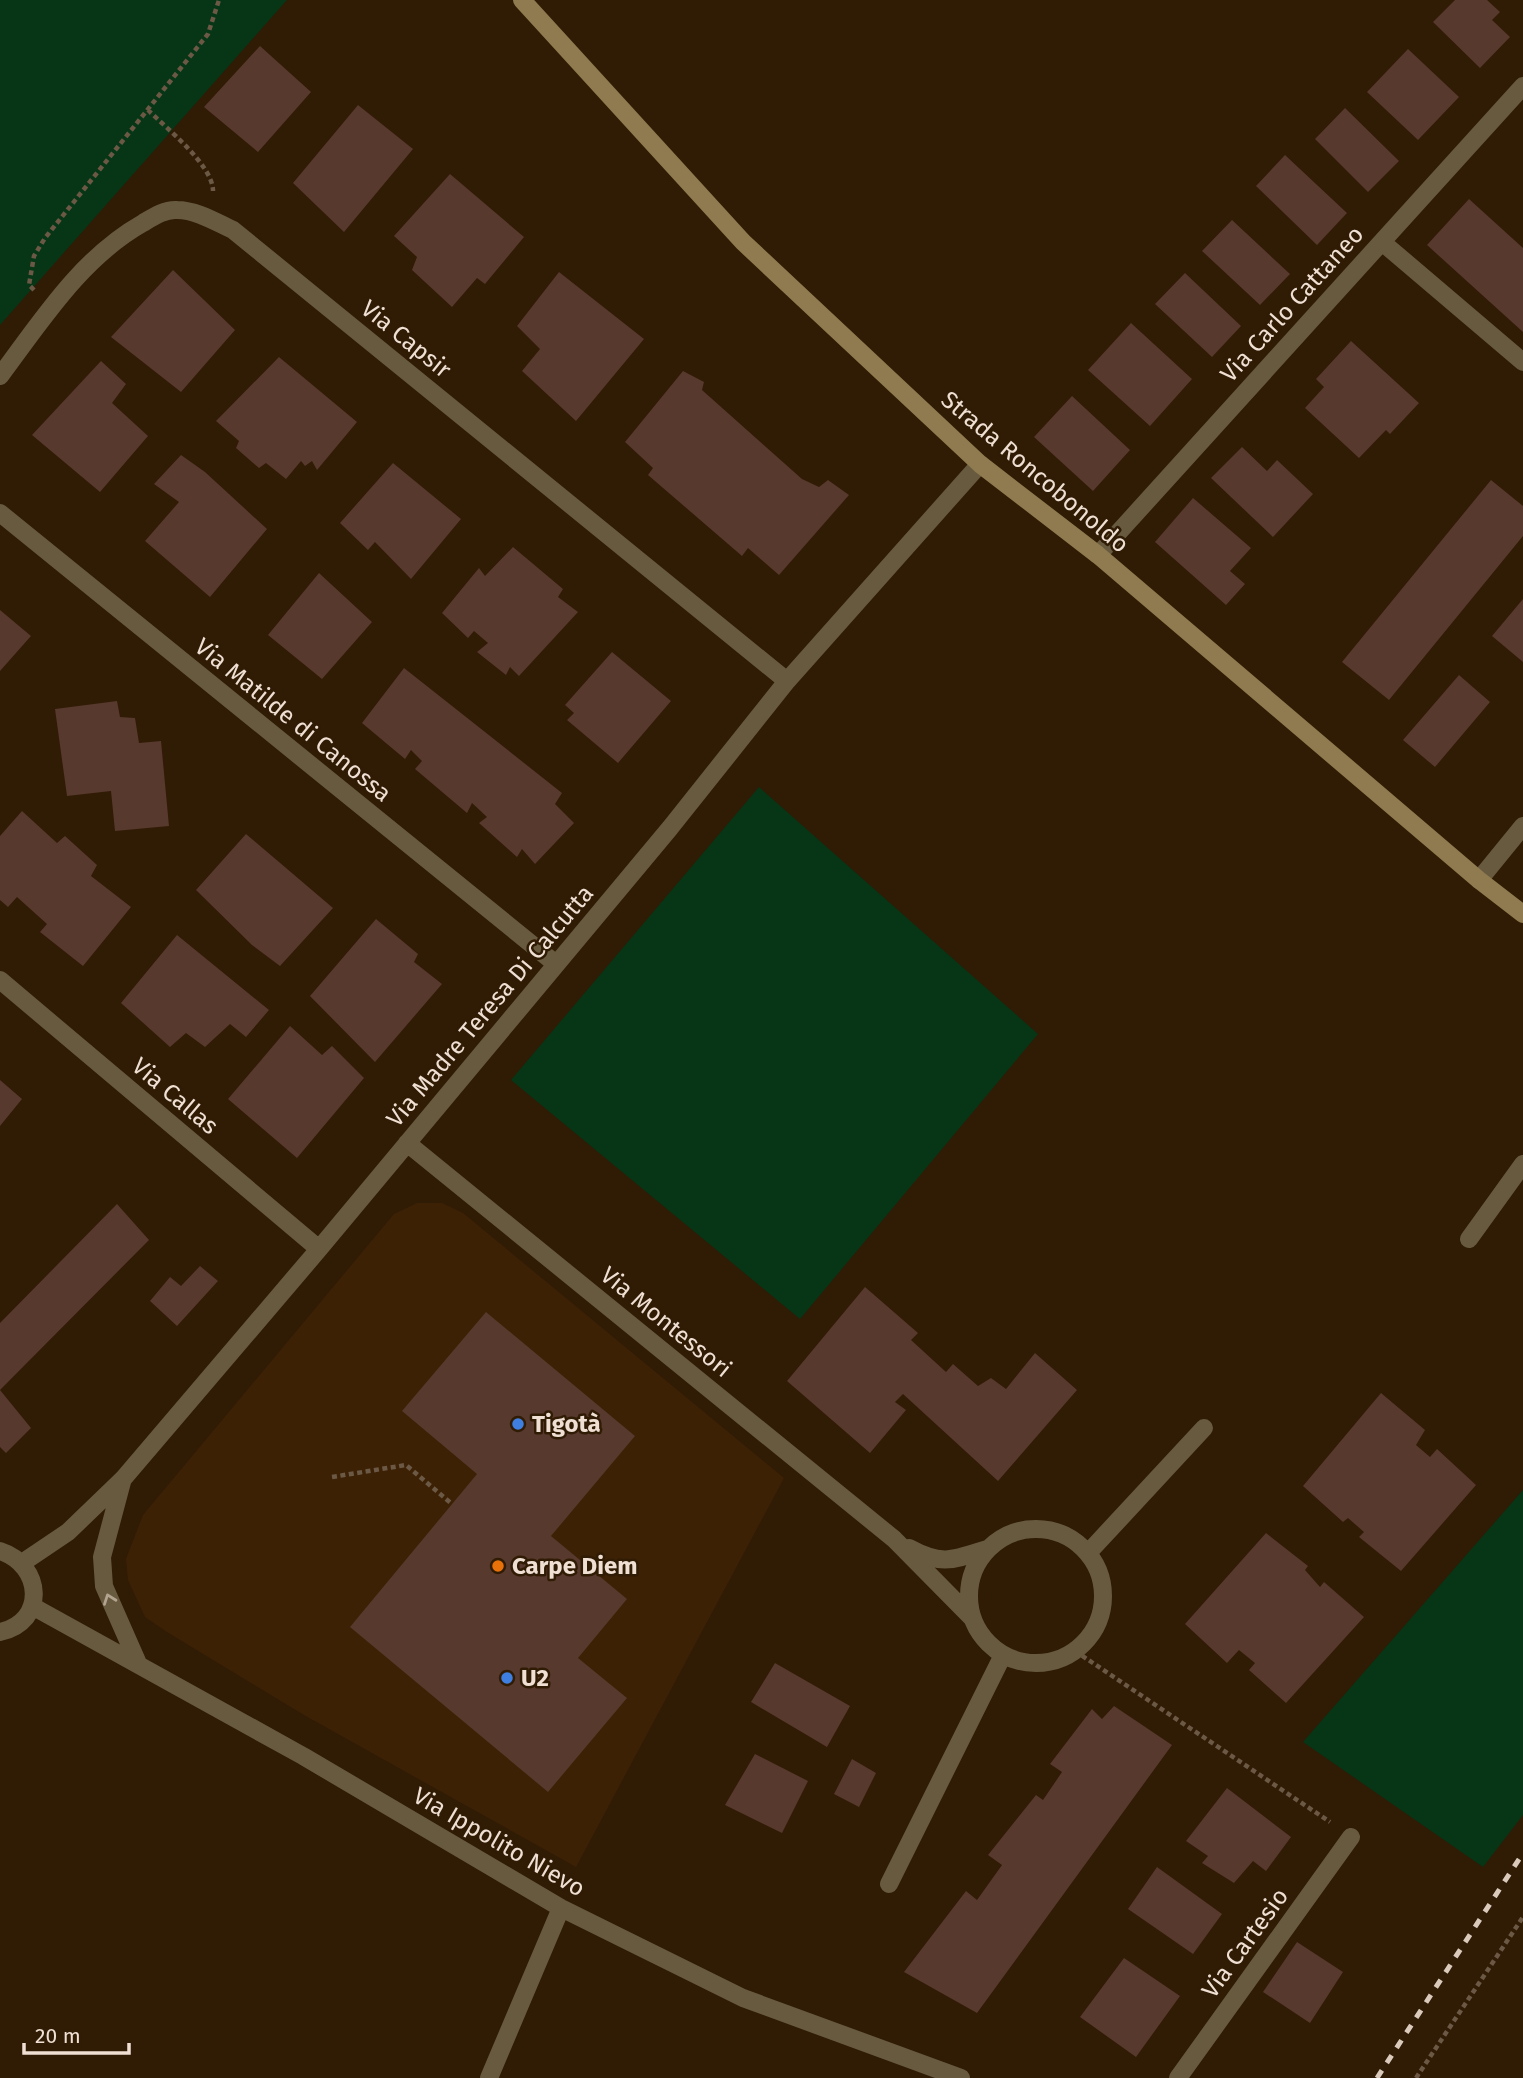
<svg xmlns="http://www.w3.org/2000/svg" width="1523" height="2078" viewBox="0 0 1523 2078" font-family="'Fira Sans',sans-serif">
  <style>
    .built { fill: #3c2105 }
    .green { fill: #063616 }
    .building { fill: #57392d }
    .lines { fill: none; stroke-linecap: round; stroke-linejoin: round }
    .path { stroke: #6b5845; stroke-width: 4.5; stroke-dasharray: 5 3.5; stroke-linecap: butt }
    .street { stroke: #675a3f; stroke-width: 18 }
    .secondary { stroke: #8f7b4f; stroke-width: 18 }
    .rail { stroke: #dacabc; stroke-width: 5; stroke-dasharray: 9 9; stroke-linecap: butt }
    .oneway { stroke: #b2a490 }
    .shop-dot { fill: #3f7fe0; stroke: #301b05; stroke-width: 2.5 }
    .food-dot { fill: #e8710a; stroke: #301b05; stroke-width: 2.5 }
    .labels { text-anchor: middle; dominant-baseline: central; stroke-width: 5; stroke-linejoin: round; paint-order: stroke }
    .street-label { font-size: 24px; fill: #efe0d3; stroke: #301b05 }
    .poi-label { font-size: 24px; font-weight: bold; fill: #efe0d3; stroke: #301b05; text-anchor: start }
  </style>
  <rect width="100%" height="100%" fill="#301b05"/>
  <!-- built -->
  <path class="built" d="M 417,1203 L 442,1203 L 463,1213 L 784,1478 L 576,1867 L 304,1715 L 167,1632 L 145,1617 L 128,1580 L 126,1559 L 143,1515 L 394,1214 Z"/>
  <!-- green -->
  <path class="green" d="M 0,0 L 287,0 L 0,325 Z
    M 759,787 L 1038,1034 L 800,1319 L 511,1080 Z
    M 1523,1490 L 1523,1815 L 1483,1867 L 1303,1742 Z"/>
  <!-- building -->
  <path class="building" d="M 1455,0 L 1487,0 L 1500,12 L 1492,20 L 1510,37 L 1480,68 L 1433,22 Z
    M 260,46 L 311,92 L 258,152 L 204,107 Z
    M 1408,49 L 1459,97 L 1418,140 L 1367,92 Z
    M 358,105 L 413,149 L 344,232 L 293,183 Z
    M 1345,108 L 1399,161 L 1368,192 L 1315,139 Z
    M 1285,155 L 1347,213 L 1317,245 L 1256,186 Z
    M 450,174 L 524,237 L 485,284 L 477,278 L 452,307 L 412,270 L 417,257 L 394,236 Z
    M 1469,199 L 1523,248 L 1523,332 L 1427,245 Z
    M 1232,220 L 1290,274 L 1260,305 L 1202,251 Z
    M 173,270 L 235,330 L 181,392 L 111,337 Z
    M 559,272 L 644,339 L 576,421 L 522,371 L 540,349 L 517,326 Z
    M 1185,273 L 1241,326 L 1212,357 L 1155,304 Z
    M 1131,323 L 1192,379 L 1150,426 L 1088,370 Z
    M 1351,341 L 1419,403 L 1390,434 L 1386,430 L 1359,458 L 1305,408 L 1324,387 L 1316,379 Z
    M 279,357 L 357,422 L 317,470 L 312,461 L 305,466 L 301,461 L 286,479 L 266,463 L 259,468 L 236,448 L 239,441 L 216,421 Z
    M 101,361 L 126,384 L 112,403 L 148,436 L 100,492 L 32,435 Z
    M 683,371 L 704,382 L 702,390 L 802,479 L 819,487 L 828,480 L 849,495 L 779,575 L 748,548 L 742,556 L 648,475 L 653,468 L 625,442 Z
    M 1072,396 L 1130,450 L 1093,491 L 1034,437 Z
    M 1242,447 L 1267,471 L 1277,460 L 1313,494 L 1273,537 L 1211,478 Z
    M 181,455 L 205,472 L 267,529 L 210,597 L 145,541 L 179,502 L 154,484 Z
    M 393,463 L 461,519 L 411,579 L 375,542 L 368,550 L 340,523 Z
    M 1491,480 L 1523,506 L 1523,536 L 1389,700 L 1342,662 Z
    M 1193,498 L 1251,548 L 1230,571 L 1245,584 L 1226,605 L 1155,542 Z
    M 513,547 L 563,589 L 558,597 L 578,612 L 519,676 L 510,667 L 506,675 L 477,652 L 488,643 L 474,631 L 468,638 L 442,613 L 479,568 L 485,576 Z
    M 319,573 L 372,622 L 322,679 L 268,635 Z
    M 1523,599 L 1523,662 L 1492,636 Z
    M 0,610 L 31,636 L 0,671 Z
    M 612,652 L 671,701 L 618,763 L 567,720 L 574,713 L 565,705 Z
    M 404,668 L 562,793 L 555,804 L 574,823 L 535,864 L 522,849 L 517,857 L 479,823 L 487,817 L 472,803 L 467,813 L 415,769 L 422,761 L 411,750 L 405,759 L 362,723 Z
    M 1459,675 L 1490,702 L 1435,767 L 1403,740 Z
    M 117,701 L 120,717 L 135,718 L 139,743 L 161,741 L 169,826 L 115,831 L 111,791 L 67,796 L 55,709 Z
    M 22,811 L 57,843 L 65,836 L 97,865 L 91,876 L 131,907 L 83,966 L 40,932 L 47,924 L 17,897 L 8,907 L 0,900 L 0,836 Z
    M 246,834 L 333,908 L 280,966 L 252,945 L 196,890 Z
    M 376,919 L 418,954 L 414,962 L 442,984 L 375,1062 L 310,996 Z
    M 177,935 L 269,1010 L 246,1037 L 230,1024 L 205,1047 L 186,1033 L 170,1047 L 121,1003 Z
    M 290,1026 L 322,1055 L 332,1046 L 364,1078 L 297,1158 L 228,1099 Z
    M 0,1080 L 22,1099 L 0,1126 Z
    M 117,1204 L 149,1240 L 0,1390 L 0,1323 Z
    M 200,1266 L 218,1281 L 177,1326 L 150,1301 L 170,1277 L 181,1286 Z
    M 865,1287 L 918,1333 L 911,1340 L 946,1372 L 953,1364 L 978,1386 L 991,1378 L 1006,1389 L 1035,1353 L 1077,1390 L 998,1481 L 903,1394 L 895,1402 L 906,1410 L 870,1453 L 787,1381 Z
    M 486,1312 L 635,1436 L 551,1536 L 627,1599 L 578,1658 L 627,1698 L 548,1792 L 350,1627 L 477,1474 L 402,1411 Z
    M 0,1390 L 31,1428 L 6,1453 L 0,1447 Z
    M 1381,1393 L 1425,1430 L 1416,1445 L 1430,1457 L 1437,1449 L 1476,1485 L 1401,1571 L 1359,1537 L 1364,1532 L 1348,1518 L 1343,1522 L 1303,1486 Z
    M 1266,1533 L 1308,1566 L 1305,1570 L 1320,1587 L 1324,1582 L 1364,1617 L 1286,1703 L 1249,1670 L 1255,1663 L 1239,1650 L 1227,1663 L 1185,1624 Z
    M 775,1663 L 850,1706 L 827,1747 L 751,1702 Z
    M 1114,1706 L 1172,1745 L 977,2013 L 904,1972 L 966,1891 L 977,1900 L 1002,1865 L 988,1855 L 1036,1795 L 1043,1800 L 1062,1772 L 1050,1764 L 1092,1709 L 1102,1719 Z
    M 755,1754 L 808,1781 L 782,1833 L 725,1805 Z
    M 852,1759 L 876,1773 L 859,1807 L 834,1794 Z
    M 1227,1788 L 1291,1837 L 1266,1871 L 1253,1861 L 1234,1883 L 1202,1863 L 1208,1856 L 1186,1841 Z
    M 1157,1867 L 1222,1914 L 1193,1954 L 1128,1909 Z
    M 1297,1942 L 1343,1972 L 1310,2023 L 1263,1992 Z
    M 1124,1958 L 1180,1996 L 1136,2057 L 1080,2017 Z"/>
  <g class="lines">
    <!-- path -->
    <path class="path" d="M 148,110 C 166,128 213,165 213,191
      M 34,290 L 29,285 L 34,256 L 45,238 L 208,34 L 219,0
      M 332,1477 L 406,1465 L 452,1504
      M 1075,1651 L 1330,1822
      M 1416,2078 L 1523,1917"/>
    <!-- street -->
    <path class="street" d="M 1382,242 L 1523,362
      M 0,376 C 42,320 81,258 143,223 C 153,217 165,209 177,210 C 196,210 216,222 233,230 L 787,681
      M 0,513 L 556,964
      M 1098,555 L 1523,86
      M 1479,880 L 1523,826
      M 0,980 L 319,1249
      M 407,1143 L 894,1539 L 972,1618
      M 1469,1239 L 1523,1164
      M 122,1482 L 102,1557 L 104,1586 L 137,1661
      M969 1596a67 67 0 1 1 134 0a67 67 0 1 1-134 0Z
      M 909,1548 C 942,1566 953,1560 987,1549
      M 0,1551 C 43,1565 47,1622 0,1632
      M 1088,1553 L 1204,1428
      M 22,1563 L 68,1532 L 123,1479 L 319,1249 L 670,828 L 787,681 L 980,464
      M 32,1606 L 303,1756 L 561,1908 L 743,1998 L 961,2078
      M 889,1884 L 1003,1655
      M 489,2078 L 561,1908
      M 1178,2078 L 1351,1837"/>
    <!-- secondary -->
    <path class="secondary" d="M 522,0 L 743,242 L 980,464 L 1098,555 L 1479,880 L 1523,914"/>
    <!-- rail -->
    <path class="rail" d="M 1377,2078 L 1523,1853"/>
  </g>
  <!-- one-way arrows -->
  <defs><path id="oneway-chevron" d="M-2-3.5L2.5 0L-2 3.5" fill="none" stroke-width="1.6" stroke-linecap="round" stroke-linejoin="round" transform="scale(1.75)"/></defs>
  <use class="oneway" href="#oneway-chevron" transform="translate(109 1599) rotate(-110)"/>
  <!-- markers -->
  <g class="shop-dot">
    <circle cx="518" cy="1424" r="7"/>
    <circle cx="507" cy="1678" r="7"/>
  </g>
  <circle class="food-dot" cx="498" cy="1566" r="7"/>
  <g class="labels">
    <!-- street labels -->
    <g class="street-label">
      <text transform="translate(1292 304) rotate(-48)">Via Carlo Cattaneo</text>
      <text transform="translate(406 339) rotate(39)">Via Capsir</text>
      <text transform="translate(1035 472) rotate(40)">Strada Roncobonoldo</text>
      <text transform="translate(293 720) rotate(39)">Via Matilde di Canossa</text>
      <text transform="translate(490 1006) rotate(-50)">Via Madre Teresa Di Calcutta</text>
      <text transform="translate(175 1096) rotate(40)">Via Callas</text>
      <text transform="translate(666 1322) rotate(39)">Via Montessori</text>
      <text transform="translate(499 1842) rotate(30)">Via Ippolito Nievo</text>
      <text transform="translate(1245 1943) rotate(-54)">Via Cartesio</text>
    </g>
    <!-- poi labels -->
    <g class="poi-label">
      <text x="532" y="1424">Tigotà</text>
      <text x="512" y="1566">Carpe Diem</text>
      <text x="521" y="1678">U2</text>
    </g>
  </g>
  <!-- scale -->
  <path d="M24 2043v10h105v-10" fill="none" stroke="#efe0d3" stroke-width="3.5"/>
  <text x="35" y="2043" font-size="21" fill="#efe0d3" stroke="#301b05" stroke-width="5" paint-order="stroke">20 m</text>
</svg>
